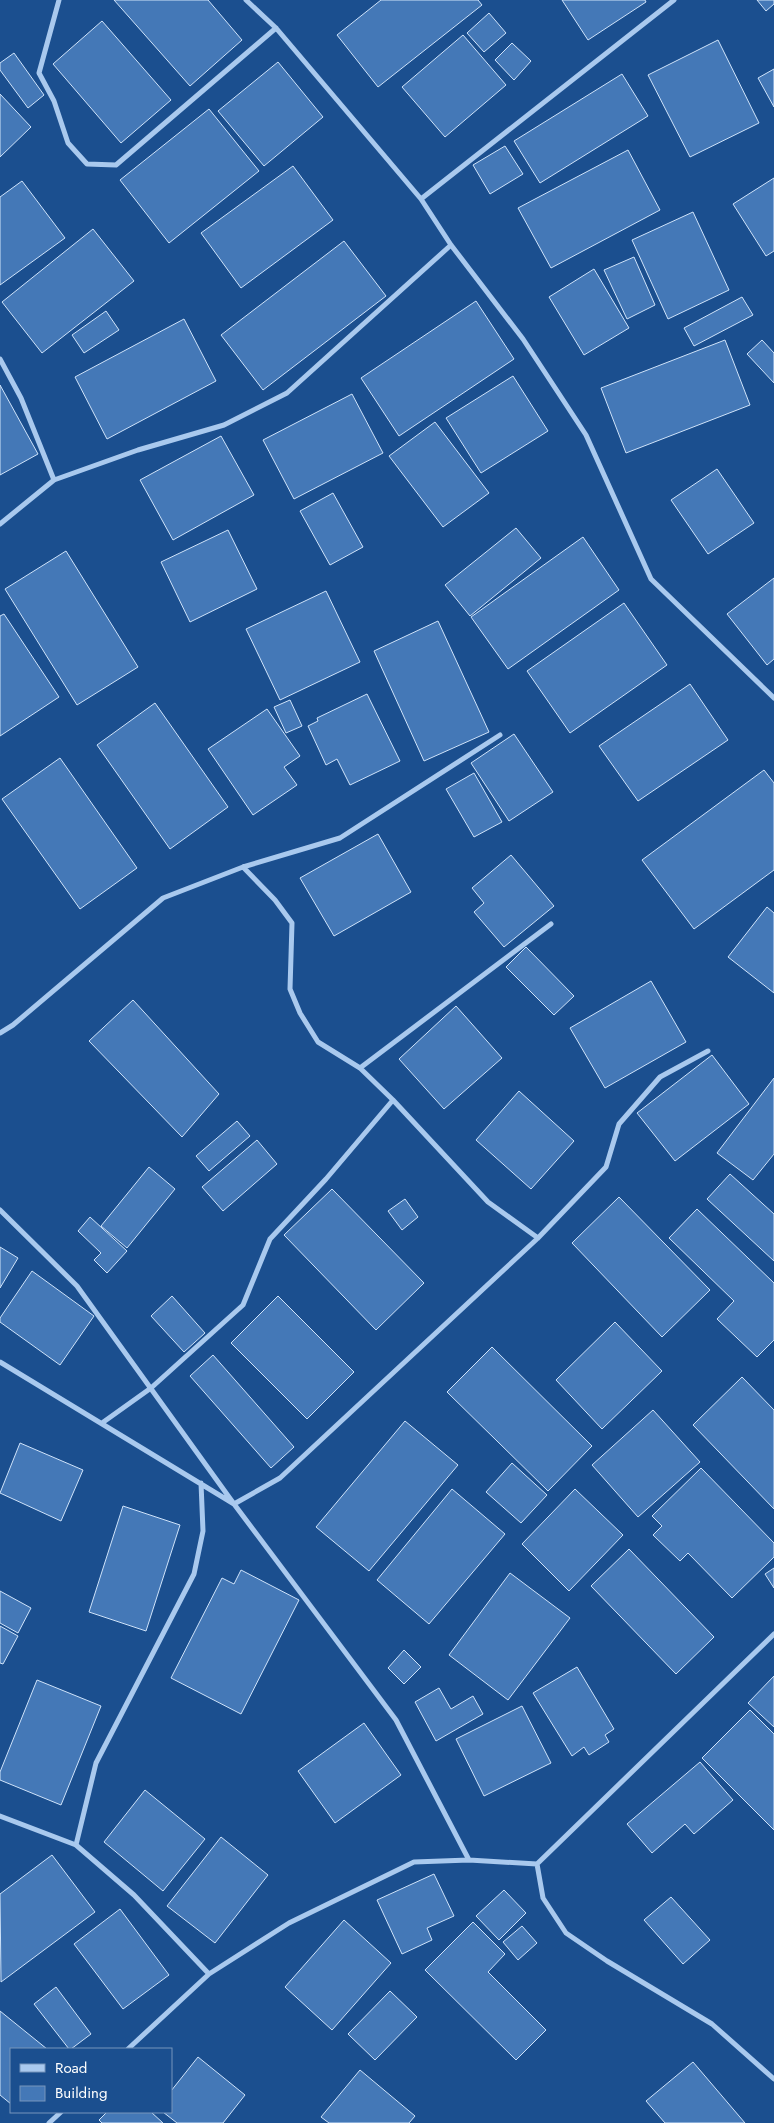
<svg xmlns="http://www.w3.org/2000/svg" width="774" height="2123" viewBox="0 0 774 2123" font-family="Jost,sans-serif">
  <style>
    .building { fill: #4478b7; stroke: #cfe3fa }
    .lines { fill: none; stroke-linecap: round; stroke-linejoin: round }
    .street { stroke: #a9c9ee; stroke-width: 5 }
  </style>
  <rect width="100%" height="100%" fill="#1b4f8f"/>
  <!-- building -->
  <path class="building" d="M 114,0 L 208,0 L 242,40 L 190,86 Z
    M 381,0 L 478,0 L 482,5 L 378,87 L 337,35 Z
    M 562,0 L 645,0 L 646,2 L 588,40 Z
    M 757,0 L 774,0 L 774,4 L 766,11 Z
    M 489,13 L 506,33 L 484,52 L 467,33 Z
    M 102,21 L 171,100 L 121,143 L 53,64 Z
    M 463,35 L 506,85 L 445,137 L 402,87 Z
    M 718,40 L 759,123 L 690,157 L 648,75 Z
    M 512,43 L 531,61 L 514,80 L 495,60 Z
    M 14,53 L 44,95 L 28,108 L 0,70 L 0,63 Z
    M 278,62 L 323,117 L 264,166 L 218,111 Z
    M 774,69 L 774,107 L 758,78 Z
    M 622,74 L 648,116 L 540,183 L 514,141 Z
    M 0,94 L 31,127 L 0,157 Z
    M 209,109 L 259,171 L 169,243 L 120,180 Z
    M 505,146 L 523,174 L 490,194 L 473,165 Z
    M 628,150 L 660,210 L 551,268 L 518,208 Z
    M 293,166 L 333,220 L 241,288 L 201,233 Z
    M 774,178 L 774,251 L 766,256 L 733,204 Z
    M 22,181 L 65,238 L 0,285 L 0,197 Z
    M 693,212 L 729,290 L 668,319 L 632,240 Z
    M 93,229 L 134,281 L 42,353 L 2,302 Z
    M 344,241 L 386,296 L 263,390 L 221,335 Z
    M 634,257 L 655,305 L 627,319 L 604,270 Z
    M 594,269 L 629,328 L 584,355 L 549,297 Z
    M 742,297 L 753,315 L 694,346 L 684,328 Z
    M 476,301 L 514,359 L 399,436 L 361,378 Z
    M 106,311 L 119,330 L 84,353 L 72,335 Z
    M 184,319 L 216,381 L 107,439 L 75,377 Z
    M 725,340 L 750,405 L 626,453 L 601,388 Z
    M 762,340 L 774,353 L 774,383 L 747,354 Z
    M 513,376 L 548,431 L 481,473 L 446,418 Z
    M 0,385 L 38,454 L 0,475 Z
    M 352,394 L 383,453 L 294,499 L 263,440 Z
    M 435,422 L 489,493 L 443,527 L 389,456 Z
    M 221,436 L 254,495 L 173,540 L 140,480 Z
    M 717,469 L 754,523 L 708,554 L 671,500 Z
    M 333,493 L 363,547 L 330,565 L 300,511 Z
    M 516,528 L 541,558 L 470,616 L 445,585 Z
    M 228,530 L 257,589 L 190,622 L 161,562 Z
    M 583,537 L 619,590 L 508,669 L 471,617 Z
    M 66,551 L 138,667 L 77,705 L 5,589 Z
    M 774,578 L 774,659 L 767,665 L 727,614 Z
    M 326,591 L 360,662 L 280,700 L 246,629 Z
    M 624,603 L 667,665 L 570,733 L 527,671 Z
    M 4,614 L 59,697 L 0,736 L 0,616 Z
    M 438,621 L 489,732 L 424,761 L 374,651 Z
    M 690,684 L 728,740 L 638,801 L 599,746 Z
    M 367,694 L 400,761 L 350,785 L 337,759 L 326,765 L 308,726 L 318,721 L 317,718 Z
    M 290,700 L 302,726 L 286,733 L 274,707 Z
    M 155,703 L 228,807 L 170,849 L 97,745 Z
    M 267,709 L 300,756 L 284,767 L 297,785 L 253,815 L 208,749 Z
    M 514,734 L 553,792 L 509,821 L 471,763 Z
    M 60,758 L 137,868 L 80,909 L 2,799 Z
    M 764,770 L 774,783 L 774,870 L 694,929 L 642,860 Z
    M 474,773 L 502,822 L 474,837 L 446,789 Z
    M 378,834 L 411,892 L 334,936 L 300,878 Z
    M 511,855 L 554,906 L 504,947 L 474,912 L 484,903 L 472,888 Z
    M 767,907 L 774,913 L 774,993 L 728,957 Z
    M 526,947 L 574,996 L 554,1015 L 506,967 Z
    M 651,981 L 686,1042 L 605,1088 L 570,1028 Z
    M 133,1000 L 219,1094 L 182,1137 L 89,1041 Z
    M 456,1006 L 502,1058 L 444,1109 L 399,1059 Z
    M 712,1055 L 749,1104 L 675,1161 L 637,1113 Z
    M 774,1078 L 774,1154 L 753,1180 L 717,1153 Z
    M 519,1091 L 574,1141 L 531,1189 L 476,1140 Z
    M 237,1121 L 250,1136 L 209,1171 L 196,1156 Z
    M 257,1140 L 277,1164 L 223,1211 L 202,1187 Z
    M 149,1167 L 175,1189 L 127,1248 L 101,1226 Z
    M 730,1174 L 774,1214 L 774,1261 L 707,1199 Z
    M 332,1189 L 424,1283 L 376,1330 L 284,1235 Z
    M 619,1197 L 710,1290 L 662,1337 L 572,1243 Z
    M 405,1199 L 418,1217 L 402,1230 L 388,1211 Z
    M 697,1209 L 774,1283 L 774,1340 L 757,1357 L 717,1319 L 734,1301 L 669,1238 Z
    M 90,1217 L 127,1251 L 107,1273 L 94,1260 L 101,1253 L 78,1231 Z
    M 0,1247 L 18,1258 L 0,1288 Z
    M 32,1271 L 94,1316 L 60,1365 L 0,1322 L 0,1318 Z
    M 172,1296 L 205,1333 L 184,1352 L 151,1316 Z
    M 278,1296 L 354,1372 L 307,1419 L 231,1343 Z
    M 615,1322 L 662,1371 L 602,1429 L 556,1380 Z
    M 492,1347 L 592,1446 L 548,1491 L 447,1392 Z
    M 213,1355 L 294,1447 L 271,1468 L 190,1376 Z
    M 742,1377 L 774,1410 L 774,1509 L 693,1425 Z
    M 653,1410 L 700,1462 L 638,1517 L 592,1465 Z
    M 405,1421 L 458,1465 L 369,1571 L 316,1527 Z
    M 20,1443 L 83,1470 L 61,1521 L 0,1493 Z
    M 512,1463 L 547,1495 L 521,1523 L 486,1492 Z
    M 701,1468 L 774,1543 L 774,1557 L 732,1598 L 688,1553 L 680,1561 L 653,1535 L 662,1526 L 652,1516 Z
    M 452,1489 L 505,1534 L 429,1624 L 377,1580 Z
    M 575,1489 L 623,1535 L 569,1591 L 522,1544 Z
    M 123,1506 L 180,1525 L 146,1631 L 89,1612 Z
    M 629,1549 L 714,1637 L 676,1674 L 591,1586 Z
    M 774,1568 L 774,1588 L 765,1574 Z
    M 241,1570 L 299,1600 L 241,1714 L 171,1678 L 222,1578 L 234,1584 Z
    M 510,1573 L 570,1618 L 508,1700 L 449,1655 Z
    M 0,1591 L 31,1608 L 18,1633 L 0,1623 Z
    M 0,1626 L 18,1636 L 3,1664 L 0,1663 Z
    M 404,1650 L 421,1667 L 404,1684 L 388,1668 Z
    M 577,1667 L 614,1729 L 605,1735 L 609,1742 L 589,1755 L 584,1747 L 572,1756 L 533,1693 Z
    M 774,1676 L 774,1727 L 748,1703 Z
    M 37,1680 L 101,1706 L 61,1805 L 0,1780 L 0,1772 Z
    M 439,1688 L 451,1709 L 473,1696 L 483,1714 L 436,1741 L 415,1702 Z
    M 522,1706 L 551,1763 L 484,1796 L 456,1739 Z
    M 750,1710 L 774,1734 L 774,1830 L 702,1758 Z
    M 364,1723 L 401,1775 L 335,1823 L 298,1771 Z
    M 700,1762 L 733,1800 L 694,1834 L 685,1824 L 652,1853 L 627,1824 Z
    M 145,1790 L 205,1839 L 163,1891 L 104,1842 Z
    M 221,1837 L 268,1875 L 215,1943 L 167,1906 Z
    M 52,1855 L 95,1912 L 1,1982 L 0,1894 Z
    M 434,1874 L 454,1916 L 427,1928 L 432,1940 L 402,1954 L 377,1900 Z
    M 504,1890 L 526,1913 L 499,1940 L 476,1916 Z
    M 671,1897 L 710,1940 L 683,1964 L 644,1920 Z
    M 120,1909 L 169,1975 L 123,2009 L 74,1944 Z
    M 344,1920 L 391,1963 L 332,2030 L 285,1987 Z
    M 473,1922 L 505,1954 L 488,1972 L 546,2030 L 516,2060 L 425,1970 Z
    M 522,1926 L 537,1943 L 518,1960 L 503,1942 Z
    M 56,1987 L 91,2034 L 71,2049 L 69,2049 L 34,2004 Z
    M 390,1991 L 417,2017 L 375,2060 L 348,2034 Z
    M 0,2011 L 47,2049 L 11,2049 L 11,2104 L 0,2095 Z
    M 198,2057 L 245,2095 L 223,2123 L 177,2123 L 163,2112 L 171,2112 L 171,2091 Z
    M 693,2062 L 745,2123 L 665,2123 L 646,2101 Z
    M 360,2070 L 415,2116 L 409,2123 L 329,2123 L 321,2117 Z
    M 107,2112 L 151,2112 L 163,2123 L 102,2123 L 99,2120 Z"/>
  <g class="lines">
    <!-- street -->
    <path class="street" d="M 59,0 L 39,73 L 54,101 L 68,143 L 87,164 L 116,165 L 276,28
      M 246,0 L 276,28 L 421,199 L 451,245 L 523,339 L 586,435 L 651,579 L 774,698
      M 421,199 L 674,0
      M 0,359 L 21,398 L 54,480
      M 0,524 L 54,480 L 138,450 L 224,425 L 287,393 L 451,245
      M 243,867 L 275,900 L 292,923 L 290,989 L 300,1013 L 318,1042 L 360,1068 L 393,1100 L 488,1202 L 538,1238
      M 0,1033 L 13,1025 L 163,898 L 243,867 L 340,838 L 500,735
      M 360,1068 L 551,924
      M 0,1210 L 77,1286 L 234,1504 L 396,1720 L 469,1860
      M 0,1362 L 234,1504 L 280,1478 L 538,1238 L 606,1167 L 619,1124 L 660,1077 L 708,1051
      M 102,1423 L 151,1388 L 243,1305 L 270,1239 L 326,1179 L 393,1100
      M 0,1816 L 76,1845 L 134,1895 L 209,1974
      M 76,1845 L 96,1763 L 194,1574 L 203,1531 L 201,1483
      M 537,1864 L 543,1898 L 566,1933 L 607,1961 L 712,2024 L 774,2079
      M 128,2049 L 209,1974 L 289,1923 L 414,1862 L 469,1860 L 537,1864 L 774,1634
      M 49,2123 L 61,2112"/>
  </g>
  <!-- legend -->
  <rect x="10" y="2048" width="162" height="65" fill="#1b4f8f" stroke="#7695bc"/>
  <rect x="20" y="2064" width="25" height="8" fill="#a9c9ee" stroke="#7695bc"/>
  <text x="55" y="2073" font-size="15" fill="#ffffff">Road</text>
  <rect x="20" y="2086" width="25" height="15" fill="#4478b7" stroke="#7695bc"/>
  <text x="55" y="2098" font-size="15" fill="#ffffff">Building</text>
</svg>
